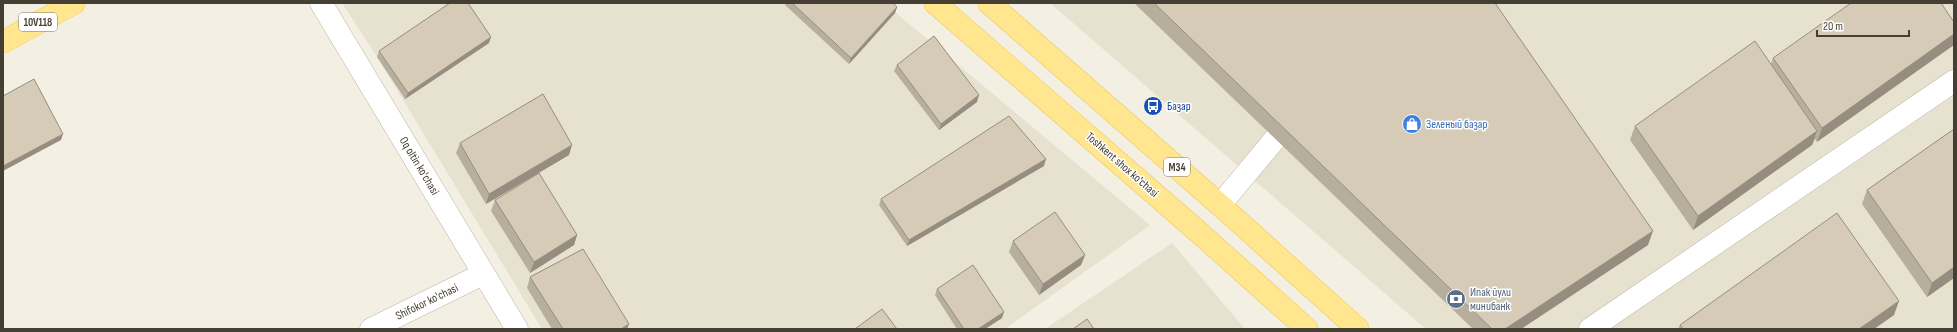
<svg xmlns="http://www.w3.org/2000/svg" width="1957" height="332" viewBox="0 0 1957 332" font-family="'Sofia Sans Condensed',sans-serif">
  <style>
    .residential { fill: #e7e1d0 }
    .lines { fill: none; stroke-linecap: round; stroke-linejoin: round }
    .minor-casing { stroke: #bfb7a5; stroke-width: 23 }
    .major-casing { stroke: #ebc858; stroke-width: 23 }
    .minor { stroke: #fff; stroke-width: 22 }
    .major { stroke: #ffe68f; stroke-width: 22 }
    .wall { fill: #b7af9d }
    .shaded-wall { fill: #958e80 }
    .building { fill: #d5cbb7; stroke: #958e80 }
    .labels { text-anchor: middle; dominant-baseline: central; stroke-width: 3; stroke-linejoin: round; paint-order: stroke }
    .shield { fill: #fff; stroke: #7d7970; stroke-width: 1 }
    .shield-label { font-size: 11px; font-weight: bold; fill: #453f33 }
    .transit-label { font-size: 12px; fill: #164399; stroke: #fff; text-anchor: start }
    .shop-label { font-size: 12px; fill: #366cbe; stroke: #fff; text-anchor: start }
    .street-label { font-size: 12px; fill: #453f33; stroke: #fff }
    .service-label { font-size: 12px; fill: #4e5e75; stroke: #fff; text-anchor: start }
  </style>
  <rect width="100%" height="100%" fill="#f3efe3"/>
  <!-- residential -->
  <path class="residential" d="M 342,3 L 884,3 L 1150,225 L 1005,329 L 542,329 L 377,57 Z
    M 1050,3 L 1954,3 L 1954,329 L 1426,329 Z
    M 1172,243 L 1245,329 L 1045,329 Z"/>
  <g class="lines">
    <!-- minor casing -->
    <g class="minor-casing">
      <path id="minor" d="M 321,3 L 517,329
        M 1220,205 L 1295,115
        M 371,329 L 483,274
        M 1590,329 L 1954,81"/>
    </g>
    <!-- major casing -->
    <g class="major-casing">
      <path id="major" d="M 935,3 L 1195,229 L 1307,329
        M 989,3 L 1220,205 L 1358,329
        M 3,42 L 74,3"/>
    </g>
    <!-- minor -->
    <use href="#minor" class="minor"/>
    <!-- major -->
    <use href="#major" class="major"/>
  </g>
  <!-- wall -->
  <path class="wall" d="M 786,3 L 893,3 L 897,7 L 895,13 L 849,64 L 785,5 Z
    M 1134,3 L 1495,3 L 1648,245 L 1521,329 L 1473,329 Z
    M 1941,3 L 1817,142 L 1815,139 L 1812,145 L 1693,230 L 1630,140 L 1635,126 L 1771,64 L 1773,58 Z
    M 489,43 L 405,99 L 377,57 L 379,51 Z
    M 897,65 L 977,102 L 939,130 L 894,71 Z
    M 1954,129 L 1954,278 L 1927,297 L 1862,204 L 1867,190 Z
    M 460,143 L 569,155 L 486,204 L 456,153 Z
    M 1044,166 L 907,246 L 879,205 L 881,199 Z
    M 495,200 L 577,235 L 574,245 L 530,273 L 491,211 Z
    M 1013,241 L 1085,255 L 1081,265 L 1039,295 L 1009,252 Z
    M 530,277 L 629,324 L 627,329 L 552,329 L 527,288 Z
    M 937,289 L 1002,318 L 985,329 L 957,329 L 935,295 Z
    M 1894,315 L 1874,329 L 1678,329 L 1680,325 Z"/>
  <!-- shaded-wall -->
  <path class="shaded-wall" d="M 897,7 L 895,13 L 849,64 L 851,58 Z
    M 1954,34 L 1954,45 L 1817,142 L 1822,128 Z
    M 491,37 L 489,43 L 405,99 L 408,93 Z
    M 979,95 L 977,102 L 939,130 L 941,124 Z
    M 1817,131 L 1812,145 L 1693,230 L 1698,216 Z
    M 63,134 L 61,140 L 3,171 L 3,166 Z
    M 572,145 L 569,155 L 486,204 L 489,194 Z
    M 1046,159 L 1044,166 L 907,246 L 909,240 Z
    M 1653,231 L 1648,245 L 1521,329 L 1505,329 Z
    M 577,235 L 574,245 L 530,273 L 534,262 Z
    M 1085,255 L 1081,265 L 1039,295 L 1043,284 Z
    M 1954,267 L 1954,278 L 1927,297 L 1932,283 Z
    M 1899,301 L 1894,315 L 1874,329 L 1859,329 Z
    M 1004,312 L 1002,318 L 985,329 L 978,329 Z
    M 629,324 L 627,329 L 621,329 Z"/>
  <!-- building -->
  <path class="building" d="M 450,3 L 468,3 L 491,37 L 408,93 L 379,51 Z
    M 792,3 L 893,3 L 897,7 L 851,58 Z
    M 1154,3 L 1495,3 L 1653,231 L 1505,329 L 1492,329 Z
    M 1851,3 L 1941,3 L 1954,22 L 1954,34 L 1822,128 L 1773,58 Z
    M 934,36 L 979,95 L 941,124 L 897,65 Z
    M 1755,41 L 1817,131 L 1698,216 L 1635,126 Z
    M 34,79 L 63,134 L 3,166 L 3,96 Z
    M 543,94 L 572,145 L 489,194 L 460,143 Z
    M 1009,116 L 1046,159 L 909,240 L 881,199 Z
    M 1954,129 L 1954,267 L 1932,283 L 1867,190 Z
    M 539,173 L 577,235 L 534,262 L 495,200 Z
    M 1055,212 L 1085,255 L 1043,284 L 1013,241 Z
    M 1837,213 L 1899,301 L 1859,329 L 1683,329 L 1680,325 Z
    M 583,249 L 629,324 L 621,329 L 563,329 L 530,277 Z
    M 973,265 L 1004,312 L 978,329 L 964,329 L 937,289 Z
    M 882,309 L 897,329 L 855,329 Z
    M 1087,319 L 1094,329 L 1073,329 Z"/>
  <!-- icons -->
  <defs>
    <g id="bus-disc" transform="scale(1)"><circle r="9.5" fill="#1a4fb4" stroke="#fff"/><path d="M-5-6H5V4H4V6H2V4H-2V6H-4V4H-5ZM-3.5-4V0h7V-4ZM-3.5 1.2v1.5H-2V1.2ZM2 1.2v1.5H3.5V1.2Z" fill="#fff"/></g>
    <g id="shop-disc" transform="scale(1)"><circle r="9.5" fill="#3f7fe0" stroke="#fff"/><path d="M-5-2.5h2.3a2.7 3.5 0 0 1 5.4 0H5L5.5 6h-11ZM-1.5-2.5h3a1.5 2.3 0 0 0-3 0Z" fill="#fff"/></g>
    <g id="bank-disc" transform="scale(1)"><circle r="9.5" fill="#5c6f8a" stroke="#fff"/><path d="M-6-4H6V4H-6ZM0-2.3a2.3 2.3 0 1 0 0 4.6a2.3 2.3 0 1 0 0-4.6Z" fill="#fff"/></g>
  </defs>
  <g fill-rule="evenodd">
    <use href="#bus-disc" x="1153" y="106"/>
    <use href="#shop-disc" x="1412" y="124"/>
    <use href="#bank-disc" x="1456" y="299"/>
  </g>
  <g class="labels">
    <!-- shield labels -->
    <g class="shield">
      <rect x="19" y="13" width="38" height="18" rx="3"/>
      <rect x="1164" y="158" width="26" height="18" rx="3"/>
    </g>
    <g class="shield-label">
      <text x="38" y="22">10V118</text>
      <text x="1177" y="167">M34</text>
    </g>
    <!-- transit labels -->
    <g class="transit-label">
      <text x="1167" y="106">Базар</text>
    </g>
    <!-- shop labels -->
    <g class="shop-label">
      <text x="1426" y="124">Зеленый базар</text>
    </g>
    <!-- street labels -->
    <g class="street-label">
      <text transform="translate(1122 165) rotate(41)">Toshkent shox ko'chasi</text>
      <text transform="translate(419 166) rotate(59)">Oq oltin ko'chasi</text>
      <text transform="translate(427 302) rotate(-26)">Shifokor ko'chasi</text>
    </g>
    <!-- service labels -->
    <g class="service-label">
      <text x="1470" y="292">Ипак йули<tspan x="1470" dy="14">минибанк</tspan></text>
    </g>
  </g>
  <!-- border -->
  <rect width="1957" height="332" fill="none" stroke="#453f33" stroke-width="8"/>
  <!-- scale -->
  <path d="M1817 30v6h92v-6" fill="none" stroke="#453f33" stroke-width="2"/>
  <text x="1823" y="30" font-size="12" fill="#453f33" stroke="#ffffff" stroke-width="3" paint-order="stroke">20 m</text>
</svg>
